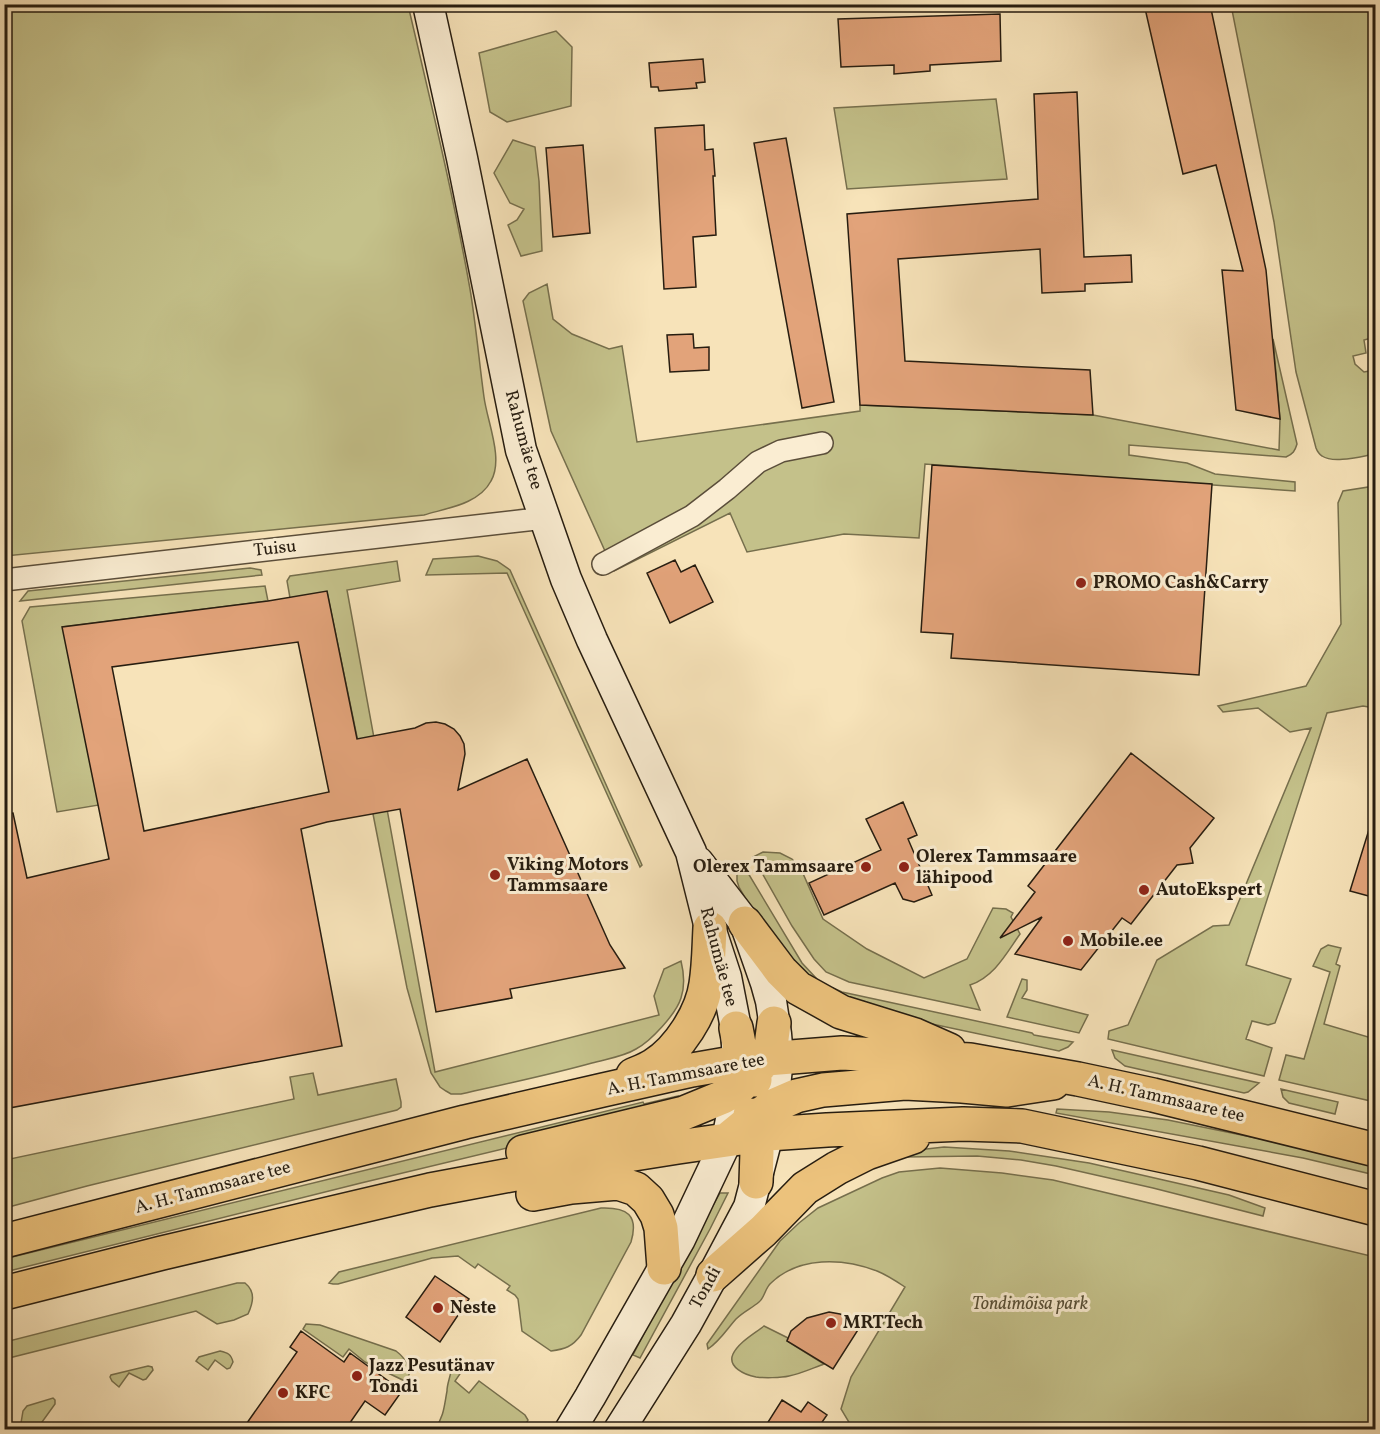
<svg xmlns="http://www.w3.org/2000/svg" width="1380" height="1434" viewBox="0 0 1380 1434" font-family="Vollkorn,serif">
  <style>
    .green { fill: #c4c18a; stroke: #766f4d; stroke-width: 1.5 }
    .building { fill: #e2a37a; stroke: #271d10; stroke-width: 1.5; fill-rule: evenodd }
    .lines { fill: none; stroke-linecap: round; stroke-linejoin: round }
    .street-casing { stroke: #5b4e3a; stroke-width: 24 }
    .secondary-casing { stroke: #271d10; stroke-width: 33 }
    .primary-casing { stroke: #271d10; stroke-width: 36 }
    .street { stroke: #faedd2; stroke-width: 21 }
    .secondary { stroke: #faedd2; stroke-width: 30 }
    .primary { stroke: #ecc27c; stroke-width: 33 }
    .poi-dot { fill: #8f2418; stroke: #faedd2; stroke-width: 2 }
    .labels { text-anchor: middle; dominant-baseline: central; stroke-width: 6; stroke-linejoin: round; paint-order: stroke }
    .street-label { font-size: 18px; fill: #271d10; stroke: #faedd2 }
    .poi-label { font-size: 18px; font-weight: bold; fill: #271d10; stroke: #faedd2; text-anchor: start }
    .park-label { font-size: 18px; font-style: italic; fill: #564e35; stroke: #faedd2 }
  </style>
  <rect width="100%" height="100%" fill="#f7e3b9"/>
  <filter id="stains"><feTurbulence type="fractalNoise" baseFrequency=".00333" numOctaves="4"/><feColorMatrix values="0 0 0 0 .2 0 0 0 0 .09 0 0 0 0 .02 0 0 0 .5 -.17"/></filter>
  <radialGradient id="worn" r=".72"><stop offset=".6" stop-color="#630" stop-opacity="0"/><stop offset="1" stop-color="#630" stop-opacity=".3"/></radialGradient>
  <!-- green -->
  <path class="green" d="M 5,4 L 408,5 C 430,99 453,193 470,289 C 476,325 479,361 484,397 C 487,421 504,459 491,481 C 479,504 447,508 424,515 L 5,556 Z
    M 1231,5 L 1375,5 L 1375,337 L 1364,340 L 1366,353 L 1353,356 L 1355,364 L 1364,372 L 1375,370 L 1375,454 C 1362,456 1334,464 1322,456 C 1320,455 1317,451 1316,448 L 1296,372 L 1274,222 Z
    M 556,31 L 572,47 L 571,106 L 507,122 L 490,112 L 479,53 Z
    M 996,99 L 1007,179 L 847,189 L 834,108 Z
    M 513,140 L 535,147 L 539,181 L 542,251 L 521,256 L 508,225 L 517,220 L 524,209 L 510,203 L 494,173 Z
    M 547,284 L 553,319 L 572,334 L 609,349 L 622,346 L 637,442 L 860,411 L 860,405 L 1093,415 L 1279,450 L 1280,419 L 1273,339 L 1297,444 C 1295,451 1293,454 1286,457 L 1129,445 L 1129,455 L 1187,463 L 1215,474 L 1295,482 L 1295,491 L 925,464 L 919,538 L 844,534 L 747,552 L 730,513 L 614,571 L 551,431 L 523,301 L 529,293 Z
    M 1375,486 L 1375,708 L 1363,706 L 1327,713 L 1246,965 L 1291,979 L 1275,1023 L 1268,1025 L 1252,1021 L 1246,1039 L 1272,1048 L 1264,1076 L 1108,1039 L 1109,1031 L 1128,1025 L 1157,960 L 1213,926 L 1229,925 L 1311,728 L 1290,732 L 1258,708 L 1223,712 L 1218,706 L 1306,686 L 1341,624 L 1338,503 L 1343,491 Z
    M 478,556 L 497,561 L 510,570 L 642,865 L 640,867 L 507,573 L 426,575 L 433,559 Z
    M 397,561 L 400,581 L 347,590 L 435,1072 L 659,1015 L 654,996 L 664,969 L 681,961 C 684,973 685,986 681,998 C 676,1014 651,1041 636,1049 C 623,1057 606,1059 592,1063 C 549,1075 505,1084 461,1094 L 451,1094 L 446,1091 L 440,1087 L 431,1073 L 407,988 L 373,814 L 327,592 L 290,598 L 287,581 L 290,576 Z
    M 250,568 L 261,570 L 262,575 L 20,601 L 28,591 Z
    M 265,586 L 268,601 L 63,627 L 99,805 L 57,812 L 22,621 L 30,607 Z
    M 763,852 L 780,853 L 792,859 L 801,869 L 823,919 L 867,949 L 924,978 L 967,959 L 993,908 L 1006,909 L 1013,913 L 1011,917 L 1020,934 C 1006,954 994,977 970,985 L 980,1010 L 849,982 L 826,972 L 814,959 L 792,926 L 753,857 Z
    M 742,863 L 802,963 L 816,978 L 813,986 L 755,915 L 739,887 L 737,881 L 737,870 Z
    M 1328,945 L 1341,948 L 1336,964 L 1340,966 L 1324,1024 L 1375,1039 L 1375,1102 L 1279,1080 L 1286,1055 L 1304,1059 L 1330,972 L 1313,966 L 1321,949 Z
    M 1022,979 L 1027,980 L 1027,990 L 1022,998 L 1088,1015 L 1079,1033 L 1007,1017 Z
    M 833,988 L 842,992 L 1032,1033 L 1034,1035 L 1073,1042 L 1068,1047 L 1059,1051 L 871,1011 Z
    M 1112,1050 L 1259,1083 L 1248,1092 L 1244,1093 L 1125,1066 L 1115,1058 Z
    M 313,1073 L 318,1095 L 396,1079 L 401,1102 L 401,1107 L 397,1110 L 87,1186 L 5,1208 L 5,1160 L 294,1099 L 290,1077 Z
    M 1281,1089 L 1338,1102 L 1335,1114 L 1289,1103 L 1283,1097 Z
    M 678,1096 L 677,1103 L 532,1142 L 361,1183 L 5,1272 L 4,1259 L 643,1102 L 644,1104 Z
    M 1057,1109 L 1109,1112 L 1168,1120 L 1286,1144 L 1375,1165 L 1375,1175 L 1303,1158 L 1056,1113 Z
    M 944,1147 L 1009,1151 L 1089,1163 L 1229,1195 L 1265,1208 L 1263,1216 L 1153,1188 L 1056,1166 L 1021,1160 L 977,1156 L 905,1157 L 909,1151 Z
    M 940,1168 L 1002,1173 L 1053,1180 L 1375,1257 L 1375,1429 L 853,1429 L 841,1409 L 851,1377 L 905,1287 C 896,1281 887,1275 877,1271 C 843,1258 799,1256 771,1283 C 765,1288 765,1297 759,1302 C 752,1308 743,1312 736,1319 C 727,1329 720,1341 708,1349 L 707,1344 L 780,1241 L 799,1223 L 818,1208 L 882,1178 L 899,1172 Z
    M 720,1193 L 728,1193 L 710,1229 L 640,1358 L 633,1355 L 677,1269 Z
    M 601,1208 C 627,1207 639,1215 631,1242 L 581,1335 C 572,1347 565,1349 551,1351 L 522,1331 L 518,1299 L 515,1295 L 507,1290 L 510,1286 L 478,1264 L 475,1268 L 458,1256 L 432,1258 L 338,1284 L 333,1284 L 329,1283 L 339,1272 Z
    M 237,1283 L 245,1283 C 256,1292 253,1303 248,1314 L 234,1320 L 217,1324 L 196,1311 L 5,1359 L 5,1342 Z
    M 306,1324 L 320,1325 L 396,1351 C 408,1360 410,1369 409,1383 L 365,1362 L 349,1349 L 343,1357 L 303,1329 Z
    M 764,1326 L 788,1338 L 787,1341 L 824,1364 C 813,1368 800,1374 789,1376 C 781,1378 763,1378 756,1377 C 745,1375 727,1367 733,1354 C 739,1342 754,1334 764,1326 Z
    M 220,1351 C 228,1353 231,1354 233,1362 L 230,1368 L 227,1369 L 215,1360 L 208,1370 L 196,1361 L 199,1357 Z
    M 148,1366 L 152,1367 L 153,1370 L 146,1379 L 143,1380 L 129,1373 L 119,1387 L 112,1381 L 110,1377 L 111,1375 Z
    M 455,1369 L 462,1371 L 455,1381 L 469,1393 L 479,1381 L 525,1415 L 528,1420 L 523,1429 L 435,1429 C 444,1416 444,1407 447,1391 C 447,1384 450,1378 451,1371 Z
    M 53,1398 L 55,1400 L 55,1404 L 37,1429 L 20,1429 L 23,1411 L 27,1406 Z"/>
  <!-- building -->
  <path class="building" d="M 1144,4 L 1210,4 L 1266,270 L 1280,419 L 1236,410 L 1222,270 L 1243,271 L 1216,165 L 1183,174 Z
    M 1000,14 L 1001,61 L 930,65 L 930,71 L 894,74 L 894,65 L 841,67 L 838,19 Z
    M 703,59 L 705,82 L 696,83 L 697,88 L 659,91 L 658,87 L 651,87 L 649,63 Z
    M 1077,92 L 1084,257 L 1131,255 L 1132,282 L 1085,284 L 1085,291 L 1042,293 L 1040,249 L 898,259 L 905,361 L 1090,370 L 1093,415 L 860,405 L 847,214 L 1038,199 L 1034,94 Z
    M 704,125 L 705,150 L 713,149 L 715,176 L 713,176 L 716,235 L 693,237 L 696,287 L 664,289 L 655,128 Z
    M 786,138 L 834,402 L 802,408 L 754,143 Z
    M 583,145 L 590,233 L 553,237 L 546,148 Z
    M 693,334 L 694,348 L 709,347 L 709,370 L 670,372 L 667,335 Z
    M 932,465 L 1212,484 L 1199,675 L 951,658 L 953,634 L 921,632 Z
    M 675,560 L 681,572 L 695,565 L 713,602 L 670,623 L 647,573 Z
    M 327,591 L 357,739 L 415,728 L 426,723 L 436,722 L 445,724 L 454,729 L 460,736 L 464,744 L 465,754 L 458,790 L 527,759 L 610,945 L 625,968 L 510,989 L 512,998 L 436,1012 L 400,809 L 327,822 L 301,829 L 342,1046 L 4,1109 L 4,814 L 13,813 L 27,878 L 109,859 L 62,627 L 268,601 ZM 298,642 L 329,792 L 144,831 L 112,667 Z
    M 1131,753 L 1214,818 L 1190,848 L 1193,863 L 1177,865 L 1131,924 L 1122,918 L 1081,970 L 1015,954 L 1042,917 L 1000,938 L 1035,892 L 1028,886 Z
    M 903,802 L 917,835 L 908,839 L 932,895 L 914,902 L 903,899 L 895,883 L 824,915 L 809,883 L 881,850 L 866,819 Z
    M 1371,823 L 1376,824 L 1376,898 L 1350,891 Z
    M 435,1276 L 469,1299 L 440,1342 L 406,1317 Z
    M 829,1312 L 840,1314 L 863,1322 L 833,1369 L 787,1341 L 791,1331 L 807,1318 Z
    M 301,1331 L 344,1362 L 350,1353 L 402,1391 L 385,1415 L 365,1401 L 345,1430 L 242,1430 L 297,1352 L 290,1347 Z
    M 782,1400 L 801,1412 L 808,1402 L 827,1415 L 820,1425 L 827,1430 L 763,1430 Z"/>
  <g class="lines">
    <!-- street casing -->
    <g class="street-casing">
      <path id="street" d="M 603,564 L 692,516 L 727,489 L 758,462 L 781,451 L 822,443
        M 4,580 L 545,518"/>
    </g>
    <!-- secondary casing -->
    <g class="secondary-casing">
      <path id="secondary" d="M 428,4 L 462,158 L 521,450 L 566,579 L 592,640 L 691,852 L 710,928 L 726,977 L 736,1028 L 738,1062 L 737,1089 L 727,1140 L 680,1239 L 590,1397 L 570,1430
        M 619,1430 L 686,1324 L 713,1275 L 749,1207 L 768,1134 L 773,1106 L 778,1058 L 776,1034 L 771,1001 L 766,983 L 745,923 L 698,862"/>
    </g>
    <!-- primary casing -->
    <g class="primary-casing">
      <path id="primary" d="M 745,923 L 781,971 L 798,988 L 841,1012 L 915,1035 L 949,1050
        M 736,1028 L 741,1054 L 755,1080
        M 633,1075 C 640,1072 648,1069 654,1065 C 679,1049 702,1013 706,984 C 709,965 709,946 710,928
        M 750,1115 L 757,1152 L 756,1182
        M 729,1138 L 751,1120 L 773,1106 L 796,1096 L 823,1090 L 905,1083 L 962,1086 L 1007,1090 L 1053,1083
        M 523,1152 L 684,1113 L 723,1097 L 737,1089 L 745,1082 L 766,1059 L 771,1046 L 774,1023
        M 533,1194 L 571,1187 L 618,1183 L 636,1189 L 648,1200 L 657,1215 L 661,1228 L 664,1268
        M 4,1241 L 465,1122 L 603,1090 L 692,1070 L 744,1061 L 766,1059 L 842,1053 L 970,1060 L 1078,1079 L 1153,1095 L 1376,1150
        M 713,1275 L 763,1231 L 805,1188 L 837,1168 L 867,1153 L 913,1137
        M 4,1293 L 162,1253 L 430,1190 L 558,1166 L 678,1147 L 768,1134 L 827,1130 L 963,1124 L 1022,1126 L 1198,1163 L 1376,1209"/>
    </g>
    <!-- street -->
    <use href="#street" class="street"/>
    <!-- secondary -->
    <use href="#secondary" class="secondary"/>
    <!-- primary -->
    <use href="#primary" class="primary"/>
  </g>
  <!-- markers -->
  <g class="poi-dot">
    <circle cx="1081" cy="583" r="6"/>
    <circle cx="866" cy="867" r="6"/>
    <circle cx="904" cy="867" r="6"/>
    <circle cx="495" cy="875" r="6"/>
    <circle cx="1144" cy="890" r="6"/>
    <circle cx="1068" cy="941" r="6"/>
    <circle cx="438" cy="1308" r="6"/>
    <circle cx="831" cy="1323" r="6"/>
    <circle cx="357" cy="1376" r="6"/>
    <circle cx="283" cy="1393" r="6"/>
  </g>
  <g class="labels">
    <!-- street labels -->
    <g class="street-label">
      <text transform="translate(523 440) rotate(75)">Rahumäe tee</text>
      <text transform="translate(275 549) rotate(-6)">Tuisu</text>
      <text transform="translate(718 957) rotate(75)">Rahumäe tee</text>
      <text transform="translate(686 1075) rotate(-11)">A. H. Tammsaare tee</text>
      <text transform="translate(1166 1099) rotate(13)">A. H. Tammsaare tee</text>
      <text transform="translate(213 1188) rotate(-15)">A. H. Tammsaare tee</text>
      <text transform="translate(706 1288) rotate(-61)">Tondi</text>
    </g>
    <!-- poi labels -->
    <g class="poi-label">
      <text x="1093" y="583">PROMO Cash&amp;Carry</text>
      <text x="916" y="857">Olerex Tammsaare<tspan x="916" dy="21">lähipood</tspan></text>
      <text x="507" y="865">Viking Motors<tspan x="507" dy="21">Tammsaare</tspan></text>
      <text x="854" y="867" text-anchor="end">Olerex Tammsaare</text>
      <text x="1156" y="890">AutoEkspert</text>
      <text x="1080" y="941">Mobile.ee</text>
      <text x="450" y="1308">Neste</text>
      <text x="843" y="1323">MRTTech</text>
      <text x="369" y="1366">Jazz Pesutänav<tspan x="369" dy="21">Tondi</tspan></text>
      <text x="295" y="1393">KFC</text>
    </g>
    <!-- park labels -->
    <g class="park-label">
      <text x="1030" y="1304">Tondimõisa park</text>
    </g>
  </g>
  <!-- margin -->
  <rect width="1380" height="1434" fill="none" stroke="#f7e3b9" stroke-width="24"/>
  <rect x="6" y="6" width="1368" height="1422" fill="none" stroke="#271d10" stroke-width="3"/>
  <rect x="12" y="12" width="1356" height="1410" fill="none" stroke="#271d10" stroke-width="1.5"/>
  <rect width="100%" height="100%" filter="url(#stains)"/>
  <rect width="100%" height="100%" fill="url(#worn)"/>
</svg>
